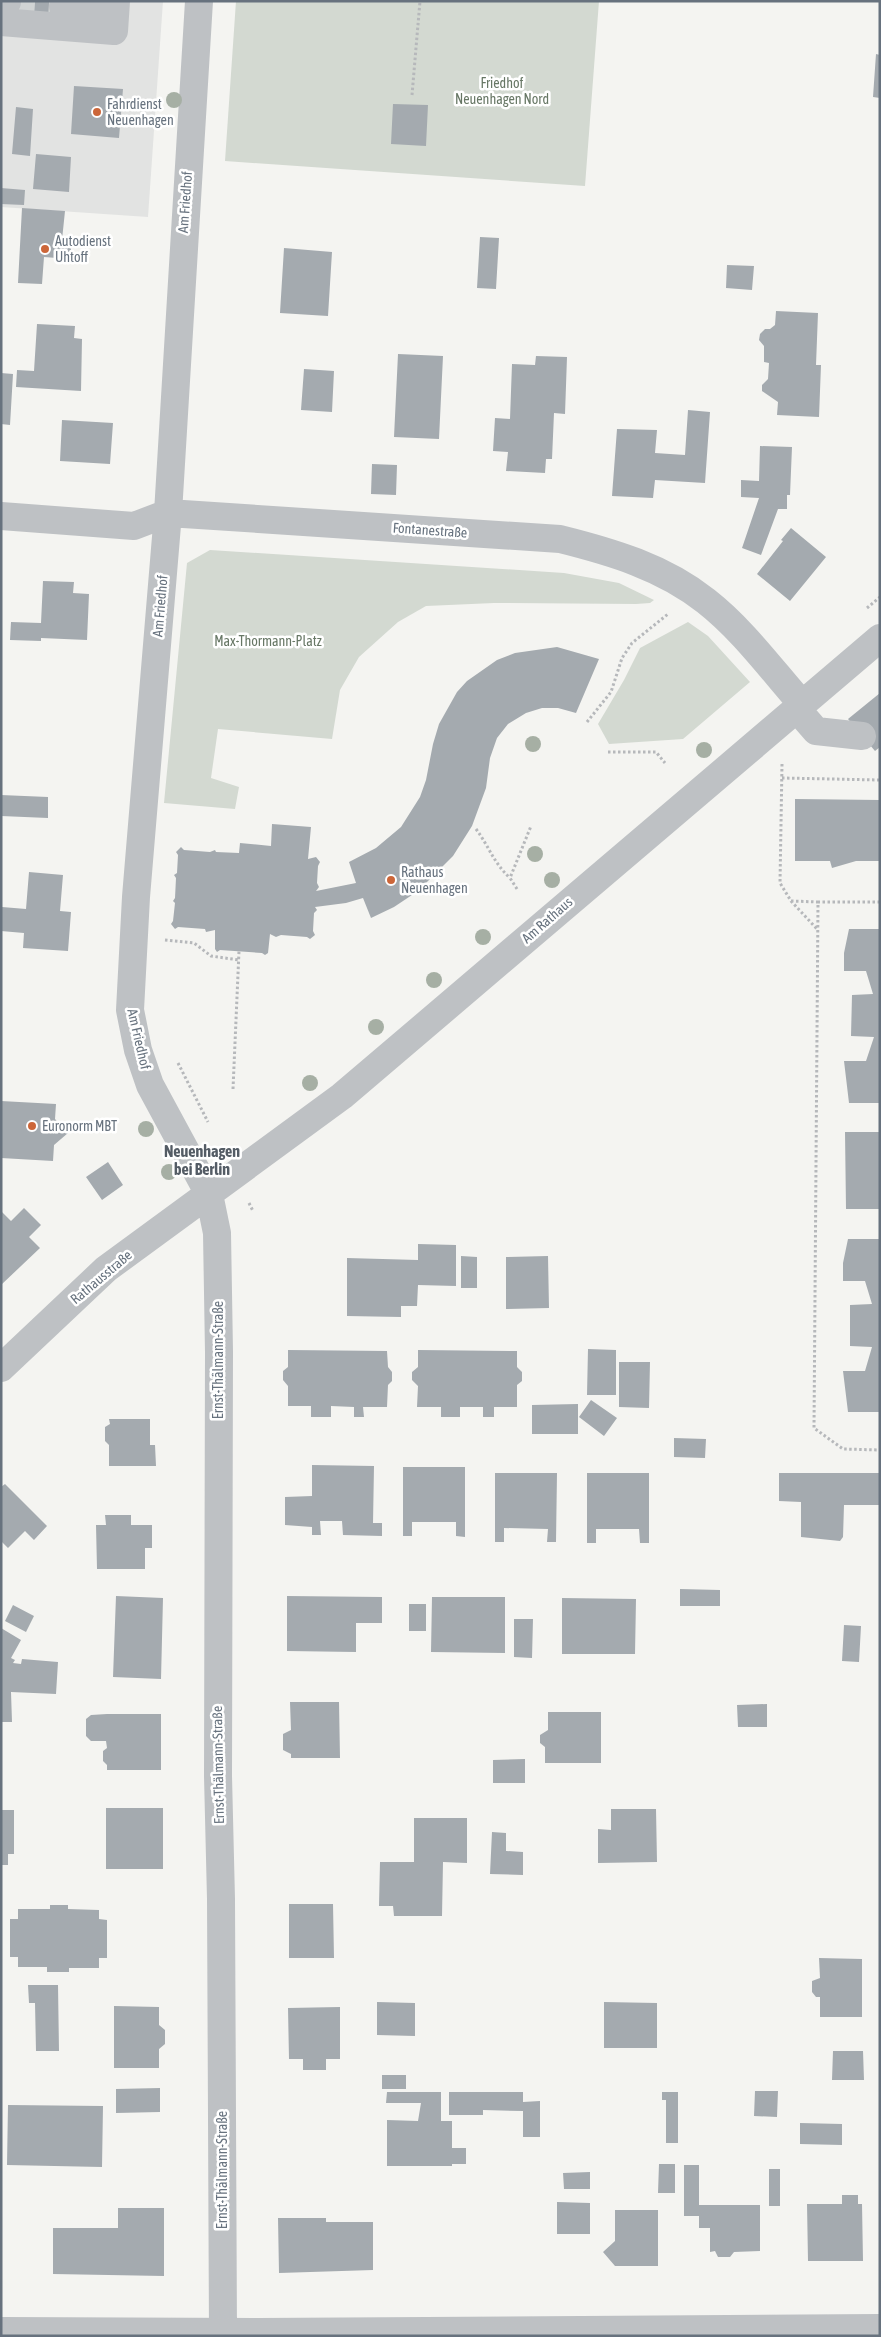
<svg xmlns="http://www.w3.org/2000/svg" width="881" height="2337" viewBox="0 0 881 2337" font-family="'Asap Condensed',sans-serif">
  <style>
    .built { fill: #e2e3e2 }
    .green { fill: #d3d9d1 }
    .building { fill: #a4aaaf }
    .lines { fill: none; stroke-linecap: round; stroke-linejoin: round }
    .minor-tunnel { stroke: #d1d4d4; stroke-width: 28; stroke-dasharray: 28 14; stroke-linecap: butt }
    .path { stroke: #b6b8bb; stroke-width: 3; stroke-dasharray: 2.5 2.5; stroke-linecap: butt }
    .minor { stroke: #bec1c4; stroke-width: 28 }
    .tree { fill: #a6afa4 }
    .poi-dot { fill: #cc6639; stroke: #fff; stroke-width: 2 }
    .labels { text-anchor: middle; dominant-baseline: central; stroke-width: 5; stroke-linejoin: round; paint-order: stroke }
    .park-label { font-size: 14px; fill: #677765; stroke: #fff }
    .poi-label { font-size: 14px; fill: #67727e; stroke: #fff; text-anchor: start }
    .street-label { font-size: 14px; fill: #67727e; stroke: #fff }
    .quarter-label { font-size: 16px; font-weight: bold; fill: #545c65; stroke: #fff }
  </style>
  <rect width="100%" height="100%" fill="#f4f4f1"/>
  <!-- built -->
  <path class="built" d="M 1,1 L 163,1 L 148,217 L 1,207 Z"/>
  <!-- green -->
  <path class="green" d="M 236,1 L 599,1 L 585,186 L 225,161 Z
    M 210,550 L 564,573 L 619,583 L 654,600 L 650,603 L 636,604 L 494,603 L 426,606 L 398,622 L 359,657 L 340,690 L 332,739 L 218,729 L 211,778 L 239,787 L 235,809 L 164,803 L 187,563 Z
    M 688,622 L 708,636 L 750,682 L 683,739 L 609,744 L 598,724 L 624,680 L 640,648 Z"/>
  <!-- building -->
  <path class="building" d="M 7,1 L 63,1 L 62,20 L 6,16 Z
    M 876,54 L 880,55 L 880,98 L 873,97 Z
    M 74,86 L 123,89 L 119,138 L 71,134 Z
    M 393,104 L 428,105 L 426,146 L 391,144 Z
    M 16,107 L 33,109 L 30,156 L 12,154 Z
    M 36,154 L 71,157 L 69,192 L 33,189 Z
    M 1,188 L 25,190 L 24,205 L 1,204 Z
    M 22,208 L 65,211 L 62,240 L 72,240 L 70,259 L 44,257 L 42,284 L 18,283 Z
    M 480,237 L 499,238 L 496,289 L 477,288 Z
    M 284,248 L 332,252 L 328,316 L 280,313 Z
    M 727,265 L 754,266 L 752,290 L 726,288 Z
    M 776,311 L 818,313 L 816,365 L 821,365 L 819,417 L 777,415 L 778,402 L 762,391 L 762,385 L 768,379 L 769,363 L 764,362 L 764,346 L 759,340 L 760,334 L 765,329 L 770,329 L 775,325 Z
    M 37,324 L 75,326 L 74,338 L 82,339 L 81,391 L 16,387 L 17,370 L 34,371 Z
    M 398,354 L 443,356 L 439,439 L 394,437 Z
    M 536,356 L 567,357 L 565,414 L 554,413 L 552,459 L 546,459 L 545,473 L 506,471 L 508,452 L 493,451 L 495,418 L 510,419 L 512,364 L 535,365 Z
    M 304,369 L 334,371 L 332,412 L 301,410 Z
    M 1,373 L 13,374 L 10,425 L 1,424 Z
    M 688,410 L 710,412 L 705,483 L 655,480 L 653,498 L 612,496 L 617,429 L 657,430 L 655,453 L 685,455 Z
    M 62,420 L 113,423 L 110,464 L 60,461 Z
    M 760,446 L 792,447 L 790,495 L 787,495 L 787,509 L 778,509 L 761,555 L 742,548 L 759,498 L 741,497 L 741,480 L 759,481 Z
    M 372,464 L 397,465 L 396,495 L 371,494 Z
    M 791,528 L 826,557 L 790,601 L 757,574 L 783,541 L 781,540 Z
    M 43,581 L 74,582 L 73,593 L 89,594 L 87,640 L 41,638 L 41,641 L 10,640 L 11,622 L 41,623 Z
    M 557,647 L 599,659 L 576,713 L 558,708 L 542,708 L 526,713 L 508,724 L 497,738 L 490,758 L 486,788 L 472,826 L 453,856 L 418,891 L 394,907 L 371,918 L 363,898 L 346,903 L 315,907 L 317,910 L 314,913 L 313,931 L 315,935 L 310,939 L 307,937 L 281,935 L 276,937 L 270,934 L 268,953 L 265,955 L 262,953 L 220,950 L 217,952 L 215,949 L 215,930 L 206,932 L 205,929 L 178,927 L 175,929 L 171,924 L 173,921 L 175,903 L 173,901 L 175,898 L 176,878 L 174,875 L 177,873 L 178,855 L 176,852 L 181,847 L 184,850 L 210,852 L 215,850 L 216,852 L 239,853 L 240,843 L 271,846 L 272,824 L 311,827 L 308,859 L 316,857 L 320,862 L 318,866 L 317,883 L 319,887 L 316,891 L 356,883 L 349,862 L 376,848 L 401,827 L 420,797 L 426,780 L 433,744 L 439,724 L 457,692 L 467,681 L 497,660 L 515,653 Z
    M 880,693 L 880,747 L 875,751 L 848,719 Z
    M 1,795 L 48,797 L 48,818 L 1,816 Z
    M 795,799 L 880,800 L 880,861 L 856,861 L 832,868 L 830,861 L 795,861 Z
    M 29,872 L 63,875 L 60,911 L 71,912 L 68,951 L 23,948 L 24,933 L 1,931 L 2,907 L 26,909 Z
    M 849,929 L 880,929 L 880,1103 L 849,1103 L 844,1061 L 866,1061 L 874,1037 L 851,1036 L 852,995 L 873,994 L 866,971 L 844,971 L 844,953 Z
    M 1,1101 L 56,1104 L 55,1119 L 68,1133 L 54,1145 L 53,1161 L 1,1158 Z
    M 845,1132 L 880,1132 L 880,1209 L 846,1209 Z
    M 108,1162 L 123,1185 L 102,1200 L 86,1177 Z
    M 24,1208 L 41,1225 L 29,1237 L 40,1248 L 1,1285 L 1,1211 L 11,1221 Z
    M 848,1239 L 880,1239 L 880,1412 L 848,1412 L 843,1371 L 865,1371 L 872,1347 L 850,1346 L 850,1305 L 872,1304 L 865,1281 L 843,1281 L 843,1263 Z
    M 418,1244 L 456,1245 L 456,1286 L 418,1285 L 417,1306 L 401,1306 L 401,1317 L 347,1316 L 347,1258 L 418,1260 Z
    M 461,1256 L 477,1257 L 477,1288 L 461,1288 Z
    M 548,1256 L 549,1308 L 506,1309 L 506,1257 Z
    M 588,1349 L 616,1350 L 616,1395 L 587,1395 Z
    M 288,1350 L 387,1351 L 388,1367 L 392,1372 L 392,1381 L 388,1385 L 387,1407 L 363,1407 L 364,1417 L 354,1417 L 354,1407 L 331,1406 L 331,1417 L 311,1417 L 311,1406 L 288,1406 L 288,1386 L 283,1380 L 283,1371 L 288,1367 Z
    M 418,1350 L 517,1351 L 517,1367 L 522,1372 L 522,1381 L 517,1385 L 517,1407 L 494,1407 L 494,1417 L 483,1417 L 483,1407 L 460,1407 L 460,1417 L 441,1417 L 441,1407 L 417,1407 L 418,1386 L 412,1380 L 412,1372 L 418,1367 Z
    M 619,1362 L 650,1362 L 649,1408 L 619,1407 Z
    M 591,1400 L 617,1418 L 604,1436 L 579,1417 Z
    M 578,1404 L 578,1434 L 532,1434 L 532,1405 Z
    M 109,1419 L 150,1419 L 150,1445 L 155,1445 L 156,1466 L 109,1466 L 109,1445 L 105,1441 L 105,1427 L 110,1424 Z
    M 674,1438 L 706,1439 L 705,1458 L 674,1457 Z
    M 312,1465 L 374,1466 L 373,1523 L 382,1523 L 382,1536 L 343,1535 L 342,1521 L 320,1521 L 321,1535 L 312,1535 L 312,1527 L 285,1525 L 285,1497 L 312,1496 Z
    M 403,1467 L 465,1467 L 465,1537 L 456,1536 L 456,1522 L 412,1522 L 412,1536 L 403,1536 Z
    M 495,1473 L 557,1473 L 556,1542 L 547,1542 L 548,1529 L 504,1528 L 504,1542 L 495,1542 Z
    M 587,1473 L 649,1473 L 649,1543 L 640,1543 L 639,1529 L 596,1529 L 596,1543 L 587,1543 Z
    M 779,1473 L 880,1473 L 880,1505 L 844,1505 L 843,1537 L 840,1541 L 801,1537 L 801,1502 L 779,1501 Z
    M 5,1484 L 47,1526 L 34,1540 L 25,1531 L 8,1548 L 1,1541 L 1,1487 Z
    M 105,1515 L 131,1515 L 131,1525 L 152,1525 L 152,1548 L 145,1548 L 145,1569 L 97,1569 L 96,1525 L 106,1525 Z
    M 680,1589 L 720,1590 L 720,1606 L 680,1606 Z
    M 116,1596 L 163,1598 L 161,1679 L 113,1677 Z
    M 287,1596 L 382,1597 L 382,1623 L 356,1623 L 356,1652 L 287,1651 Z
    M 432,1597 L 505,1597 L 505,1653 L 431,1652 Z
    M 562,1598 L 636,1599 L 635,1654 L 562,1654 Z
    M 409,1604 L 426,1604 L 426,1631 L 409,1631 Z
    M 13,1605 L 34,1616 L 26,1632 L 5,1621 Z
    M 514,1619 L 533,1619 L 532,1658 L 514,1657 Z
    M 844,1625 L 861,1626 L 859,1662 L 842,1661 Z
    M 1,1628 L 21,1640 L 11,1658 L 15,1660 L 13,1663 L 21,1664 L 22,1659 L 58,1662 L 56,1694 L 11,1692 L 12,1722 L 1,1722 Z
    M 290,1702 L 339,1702 L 340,1758 L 291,1758 L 291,1754 L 283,1750 L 283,1734 L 291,1730 Z
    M 767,1704 L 767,1727 L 738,1727 L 737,1705 Z
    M 548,1712 L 601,1712 L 601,1763 L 545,1763 L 545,1747 L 540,1743 L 540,1735 L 548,1730 Z
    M 107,1714 L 161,1714 L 161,1770 L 107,1770 L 107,1765 L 103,1761 L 103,1751 L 107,1748 L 106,1741 L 91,1741 L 86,1736 L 86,1719 L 91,1715 Z
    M 525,1759 L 525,1783 L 493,1783 L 493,1760 Z
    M 106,1808 L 163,1808 L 163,1869 L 106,1869 Z
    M 611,1809 L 656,1809 L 657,1862 L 598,1863 L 598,1829 L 611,1830 Z
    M 1,1810 L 14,1810 L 14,1854 L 8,1854 L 8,1865 L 1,1865 Z
    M 414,1818 L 467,1818 L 467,1863 L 443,1862 L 442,1916 L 394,1916 L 393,1906 L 379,1906 L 380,1862 L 414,1862 Z
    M 492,1832 L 506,1833 L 506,1851 L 523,1852 L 523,1875 L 490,1874 Z
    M 289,1904 L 333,1904 L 334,1958 L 289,1958 Z
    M 50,1905 L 68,1905 L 68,1909 L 99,1910 L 99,1919 L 107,1920 L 107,1958 L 99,1958 L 99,1968 L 69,1968 L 69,1972 L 47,1972 L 47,1967 L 18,1967 L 18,1957 L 10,1957 L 10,1919 L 18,1919 L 18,1909 L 50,1909 Z
    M 819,1958 L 862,1959 L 862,2017 L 820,2017 L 820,1997 L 816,1997 L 812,1992 L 812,1981 L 820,1978 Z
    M 28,1985 L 58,1985 L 59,2051 L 36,2051 L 35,2003 L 29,2003 Z
    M 377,2002 L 415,2003 L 415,2036 L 377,2035 Z
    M 604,2002 L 657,2003 L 657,2048 L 604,2048 Z
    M 114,2006 L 159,2007 L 159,2025 L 165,2030 L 165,2044 L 159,2049 L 159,2068 L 114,2068 Z
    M 340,2007 L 340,2059 L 326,2059 L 326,2070 L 303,2070 L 303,2059 L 289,2059 L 288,2008 Z
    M 833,2051 L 863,2051 L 864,2080 L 832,2080 Z
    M 382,2075 L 406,2075 L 406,2089 L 382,2089 Z
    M 160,2088 L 160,2112 L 116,2113 L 116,2089 Z
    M 755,2091 L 778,2091 L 777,2117 L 754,2116 Z
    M 387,2092 L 441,2092 L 441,2121 L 452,2121 L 452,2148 L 466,2148 L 466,2164 L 452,2164 L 452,2166 L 387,2166 L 387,2120 L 418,2121 L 421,2103 L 386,2103 Z
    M 449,2092 L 523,2092 L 523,2102 L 540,2101 L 540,2137 L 523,2137 L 523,2111 L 483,2110 L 483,2115 L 449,2115 Z
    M 662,2092 L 678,2092 L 678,2143 L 666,2143 L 666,2100 L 662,2100 Z
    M 8,2105 L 103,2106 L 102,2167 L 7,2165 Z
    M 800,2123 L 842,2124 L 842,2145 L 800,2144 Z
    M 659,2164 L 675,2164 L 675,2193 L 658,2193 Z
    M 684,2165 L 699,2165 L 699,2205 L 760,2205 L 760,2251 L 734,2252 L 730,2257 L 718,2257 L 715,2251 L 710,2252 L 710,2228 L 699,2228 L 699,2216 L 684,2216 Z
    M 769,2169 L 780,2169 L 780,2206 L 769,2206 Z
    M 590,2172 L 590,2189 L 564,2189 L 563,2173 Z
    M 842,2195 L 858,2195 L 858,2204 L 862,2204 L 863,2261 L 808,2261 L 807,2204 L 842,2204 Z
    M 557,2202 L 590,2203 L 590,2234 L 557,2234 Z
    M 118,2208 L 164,2208 L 164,2276 L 53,2274 L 53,2228 L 118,2228 Z
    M 615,2210 L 658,2210 L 658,2266 L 615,2266 L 603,2252 L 615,2241 Z
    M 278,2218 L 326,2218 L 326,2222 L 373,2222 L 373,2270 L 279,2273 Z"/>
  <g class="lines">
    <!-- minor-tunnel -->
    <path class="minor-tunnel" d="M 7,2 L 63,6"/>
    <!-- path -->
    <path class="path" d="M 412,95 L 420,1
      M 867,608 L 880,597
      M 587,722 L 611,692 L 622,658 L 632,643 L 668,614
      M 608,752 L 656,752 L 665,763
      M 782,764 L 780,883 L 791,901 L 817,929
      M 782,778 L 880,780
      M 476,829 C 490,848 493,862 510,878
      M 517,889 L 510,878 L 531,826
      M 791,901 L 818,902
      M 880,902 L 818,902 L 814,1428 L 843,1449 L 880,1450
      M 165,940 L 194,943 L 211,956 L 239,960
      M 178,1063 L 208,1122
      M 233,1089 L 239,951
      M 249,1203 L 253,1211"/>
    <!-- minor -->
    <path class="minor" d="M 199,1 L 168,513 L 136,897 L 130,1010 L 138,1050 L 150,1085 L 209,1194 L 217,1233 L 219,1352 L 218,1776 L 221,1899 L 223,2336
      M 1,2 L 7,2
      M 63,6 L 115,10
      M 1,22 L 114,31 L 116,1
      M 1,516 L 134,526 L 168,513 L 560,539 C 612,552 663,567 706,601 C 743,630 771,669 802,704
      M 796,708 L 816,731 L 862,736
      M 1,1368 L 106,1269 L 342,1096 L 880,638
      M 1,2331 L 258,2332 L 880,2328"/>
  </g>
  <!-- trees -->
  <g class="tree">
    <circle cx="174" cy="100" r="8"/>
    <circle cx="533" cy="744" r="8"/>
    <circle cx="704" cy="750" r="8"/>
    <circle cx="535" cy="854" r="8"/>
    <circle cx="552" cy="880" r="8"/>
    <circle cx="483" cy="937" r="8"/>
    <circle cx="434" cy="980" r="8"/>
    <circle cx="376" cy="1027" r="8"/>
    <circle cx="310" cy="1083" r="8"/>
    <circle cx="146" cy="1129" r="8"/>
    <circle cx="169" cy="1172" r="8"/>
  </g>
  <!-- markers -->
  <g class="poi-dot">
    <circle cx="97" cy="112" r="5"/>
    <circle cx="45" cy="249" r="5"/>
    <circle cx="391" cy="880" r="5"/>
    <circle cx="32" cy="1126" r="5"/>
  </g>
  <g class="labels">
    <!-- park labels -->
    <g class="park-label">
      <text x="502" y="83">Friedhof<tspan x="502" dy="16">Neuenhagen Nord</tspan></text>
      <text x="268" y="641">Max-Thormann-Platz</text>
    </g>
    <!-- poi labels -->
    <g class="poi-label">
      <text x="107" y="104">Fahrdienst<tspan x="107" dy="16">Neuenhagen</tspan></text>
      <text x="55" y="241">Autodienst<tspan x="55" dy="16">Uhtoff</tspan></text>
      <text x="401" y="872">Rathaus<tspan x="401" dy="16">Neuenhagen</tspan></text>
      <text x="42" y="1126">Euronorm MBT</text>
    </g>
    <!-- street labels -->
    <g class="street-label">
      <text transform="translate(185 202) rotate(-86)">Am Friedhof</text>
      <text transform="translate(430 530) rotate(4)">Fontanestraße</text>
      <text transform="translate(160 606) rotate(-85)">Am Friedhof</text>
      <text transform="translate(547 920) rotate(-41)">Am Rathaus</text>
      <text transform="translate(139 1039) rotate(77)">Am Friedhof</text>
      <text transform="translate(101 1277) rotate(-40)">Rathausstraße</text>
      <text transform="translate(218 1360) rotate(-90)">Ernst-Thälmann-Straße</text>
      <text transform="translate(218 1765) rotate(-91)">Ernst-Thälmann-Straße</text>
      <text transform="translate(222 2170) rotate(-90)">Ernst-Thälmann-Straße</text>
    </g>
    <!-- quarter labels -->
    <g class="quarter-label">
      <text x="202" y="1151">Neuenhagen<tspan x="202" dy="18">bei Berlin</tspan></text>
    </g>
  </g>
  <!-- border -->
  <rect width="881" height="2337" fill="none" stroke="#67727e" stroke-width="5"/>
</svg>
